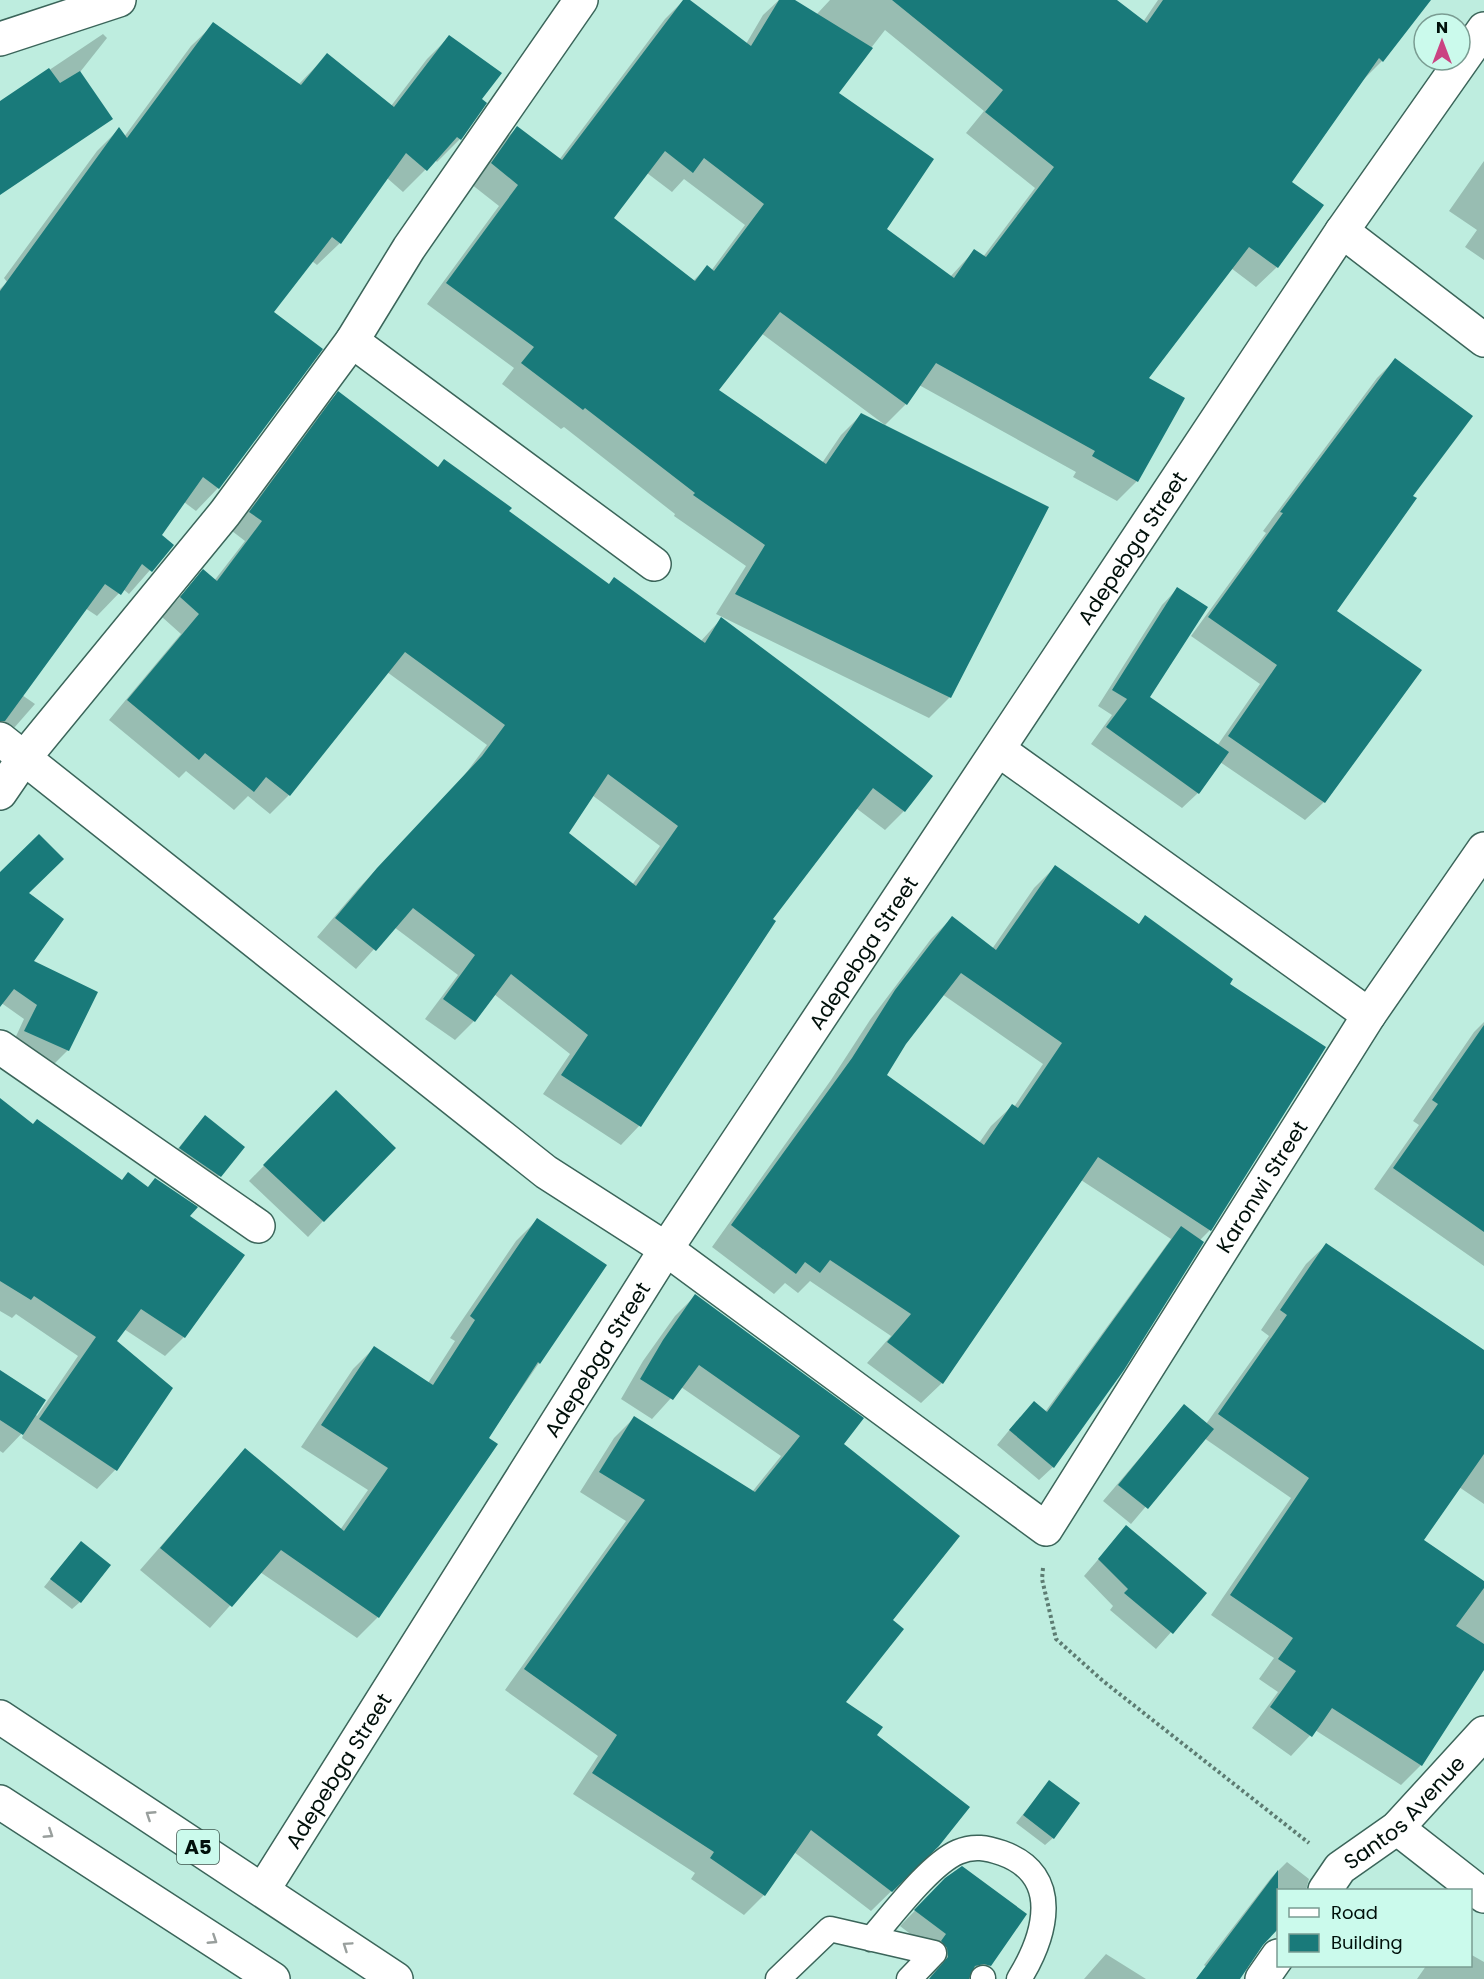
<svg xmlns="http://www.w3.org/2000/svg" width="1484" height="1979" viewBox="0 0 1484 1979" font-family="Poppins,sans-serif">
  <style>
    .shadow { fill: #0003; fill-rule: evenodd }
    .building { fill: #197a7a; fill-rule: evenodd }
    .lines { fill: none; stroke-linecap: round; stroke-linejoin: round }
    .service-casing { stroke: #3b655a; stroke-width: 27 }
    .minor-casing { stroke: #3b655a; stroke-width: 36 }
    .trunk-casing { stroke: #3b655a; stroke-width: 36 }
    .path { stroke: #5d7c72; stroke-width: 4; stroke-dasharray: 3 3; stroke-linecap: butt }
    .service { stroke: #fff; stroke-width: 24 }
    .minor { stroke: #fff; stroke-width: 33 }
    .trunk { stroke: #fff; stroke-width: 33 }
    .oneway { stroke: #999f9d }
    .labels { text-anchor: middle; dominant-baseline: central; stroke-width: 4.5; stroke-linejoin: round; paint-order: stroke }
    .shield { fill: #cbfaec; stroke: #3e564e; stroke-width: 1.5 }
    .shield-label { font-size: 20px; font-weight: bold; fill: #01100b }
    .street-label { font-size: 21px; fill: #01100b; stroke: #cbfaec }
  </style>
  <rect width="100%" height="100%" fill="#beeddf"/>
  <!-- shadow -->
  <path class="shadow" d="M 684,0 L 746,44 L 763,15 L 779,0 L 792,0 L 816,15 L 830,0 L 1115,0 L 1143,22 L 1158,0 L 1429,0 L 1382,61 L 1362,81 L 1290,183 L 1277,267 L 1256,287 L 1231,268 L 1146,378 L 1137,481 L 1117,501 L 1073,477 L 1076,472 L 919,385 L 906,404 L 885,425 L 761,333 L 717,390 L 822,463 L 841,435 L 861,415 L 1047,508 L 950,697 L 929,718 L 716,614 L 746,566 L 674,516 L 675,514 L 564,427 L 561,429 L 502,384 L 514,368 L 427,304 L 499,206 L 471,184 L 496,148 L 517,128 L 559,160 L 665,19 ZM 885,30 L 984,111 L 966,133 L 1035,188 L 983,257 L 974,251 L 950,277 L 885,229 L 836,93 ZM 647,173 L 672,192 L 684,179 L 745,225 L 711,271 L 707,267 L 693,281 L 612,219 Z
    M 214,24 L 298,85 L 327,55 L 391,106 L 427,59 L 449,37 L 480,100 L 485,103 L 460,139 L 437,162 L 435,160 L 403,192 L 387,178 L 340,243 L 317,265 L 312,261 L 272,312 L 218,488 L 196,511 L 184,502 L 160,535 L 172,545 L 129,594 L 123,589 L 97,616 L 85,608 L 22,695 L 35,704 L 0,744 L 0,289 L 7,282 L 4,278 L 97,151 L 119,129 L 124,137 L 191,46 Z
    M 103,34 L 107,38 L 0,173 L 0,103 Z
    M 1484,161 L 1484,260 L 1465,247 L 1477,230 L 1449,211 Z
    M 1395,360 L 1411,496 L 1335,611 L 1324,802 L 1305,820 L 1220,762 L 1198,793 L 1182,808 L 1091,744 L 1112,715 L 1098,706 L 1162,605 L 1177,589 L 1148,697 L 1217,746 L 1260,684 L 1191,636 L 1266,533 L 1263,531 L 1377,378 Z
    M 338,393 L 437,468 L 507,511 L 608,585 L 700,642 L 721,619 L 904,811 L 885,830 L 856,808 L 771,919 L 774,921 L 639,1126 L 621,1145 L 543,1094 L 570,1054 L 494,994 L 474,1021 L 455,1040 L 425,1019 L 458,975 L 394,927 L 356,969 L 317,937 L 358,889 L 463,777 L 487,745 L 387,672 L 289,795 L 270,814 L 248,796 L 234,810 L 186,771 L 179,778 L 109,720 L 181,634 L 162,617 L 203,571 L 214,581 L 245,541 L 232,531 L 319,412 ZM 592,795 L 660,846 L 632,885 L 567,833 Z
    M 1055,867 L 1138,925 L 1145,917 L 1228,984 L 1210,1230 L 1199,1241 L 1053,1467 L 1039,1480 L 997,1445 L 1020,1417 L 1045,1412 L 1171,1239 L 1081,1180 L 942,1383 L 921,1403 L 867,1363 L 891,1336 L 810,1281 L 798,1293 L 785,1283 L 774,1294 L 712,1247 L 831,1080 L 870,1020 L 931,939 L 952,918 L 992,949 L 1034,888 ZM 942,994 L 1043,1064 L 1014,1107 L 1012,1106 L 991,1126 L 979,1143 L 885,1075 L 915,1026 Z
    M 0,893 L 68,1050 L 54,1064 L 12,1045 L 24,1019 L 0,1002 Z
    M 1484,1022 L 1484,1266 L 1374,1189 L 1419,1125 L 1413,1121 L 1474,1032 Z
    M 336,1092 L 323,1221 L 308,1237 L 249,1181 Z
    M 0,1100 L 33,1126 L 121,1181 L 188,1217 L 184,1337 L 165,1356 L 124,1329 L 115,1342 L 115,1470 L 97,1489 L 22,1438 L 25,1430 L 3,1453 L 0,1451 L 0,1371 L 37,1416 L 78,1356 L 16,1314 L 12,1318 L 0,1311 Z
    M 197,1125 L 243,1147 L 212,1184 L 172,1156 Z
    M 537,1220 L 539,1363 L 487,1439 L 378,1617 L 357,1638 L 260,1572 L 210,1628 L 140,1570 L 245,1450 L 340,1530 L 368,1490 L 301,1447 L 353,1369 L 374,1348 L 428,1383 L 455,1341 L 450,1338 L 516,1241 Z
    M 1326,1245 L 1484,1350 L 1484,1504 L 1459,1487 L 1422,1540 L 1484,1583 L 1484,1667 L 1421,1765 L 1401,1785 L 1315,1730 L 1291,1756 L 1252,1728 L 1278,1692 L 1259,1679 L 1274,1658 L 1211,1615 L 1291,1498 L 1204,1438 L 1131,1524 L 1103,1501 L 1184,1406 L 1206,1424 L 1269,1336 L 1261,1330 L 1306,1264 Z
    M 695,1296 L 842,1444 L 890,1621 L 844,1702 L 875,1735 L 917,1866 L 871,1911 L 794,1852 L 764,1895 L 744,1915 L 691,1879 L 695,1873 L 573,1794 L 598,1756 L 505,1690 L 626,1521 L 580,1492 L 614,1438 L 634,1418 L 752,1492 L 781,1456 L 681,1387 L 652,1419 L 621,1399 L 643,1361 L 675,1316 Z
    M 1126,1527 L 1205,1594 L 1156,1649 L 1110,1610 L 1113,1606 L 1084,1576 Z
    M 73,1551 L 80,1602 L 72,1609 L 44,1587 Z
    M 1049,1782 L 1053,1838 L 1045,1845 L 1016,1823 Z
    M 1287,1862 L 1309,1879 L 1306,1890 L 1278,1890 L 1278,1926 L 1235,1979 L 1222,1979 L 1204,1965 L 1271,1878 Z
    M 946,1879 L 990,1965 L 976,1979 L 930,1979 L 933,1966 L 931,1950 L 900,1926 Z
    M 1106,1954 L 1146,1979 L 1084,1979 Z
    M 1470,1954 L 1484,1962 L 1484,1979 L 1417,1979 L 1426,1966 L 1470,1966 Z"/>
  <!-- building -->
  <path class="building" d="M 683,0 L 690,0 L 751,46 L 779,0 L 795,0 L 873,48 L 839,93 L 934,159 L 887,229 L 954,278 L 974,249 L 986,257 L 1054,167 L 985,112 L 1003,90 L 892,0 L 1117,0 L 1147,23 L 1163,0 L 1431,0 L 1383,62 L 1379,58 L 1292,182 L 1324,205 L 1278,268 L 1249,247 L 1149,378 L 1185,398 L 1138,482 L 1092,456 L 1095,451 L 936,363 L 907,405 L 780,312 L 719,390 L 826,464 L 861,413 L 1049,507 L 951,698 L 735,594 L 765,545 L 693,495 L 695,493 L 585,408 L 583,410 L 521,363 L 534,347 L 446,283 L 518,185 L 491,163 L 517,126 L 562,160 ZM 665,151 L 693,173 L 704,158 L 764,204 L 714,271 L 707,265 L 695,281 L 614,218 Z
    M 213,22 L 301,85 L 327,53 L 394,107 L 449,35 L 502,73 L 482,99 L 487,103 L 461,140 L 457,137 L 427,171 L 406,153 L 341,244 L 332,237 L 274,312 L 323,349 L 219,489 L 203,477 L 162,535 L 174,545 L 152,572 L 142,564 L 121,595 L 105,584 L 5,721 L 0,721 L 0,291 L 119,127 L 127,138 Z
    M 49,68 L 60,83 L 80,71 L 113,119 L 0,195 L 0,101 Z
    M 1395,358 L 1473,416 L 1413,496 L 1417,498 L 1337,611 L 1422,670 L 1325,803 L 1228,736 L 1277,665 L 1208,617 L 1283,513 L 1280,512 Z
    M 338,391 L 438,467 L 444,459 L 512,508 L 509,511 L 609,584 L 614,577 L 705,643 L 721,617 L 933,776 L 905,812 L 873,788 L 773,919 L 776,921 L 641,1127 L 561,1075 L 588,1035 L 511,974 L 475,1022 L 443,999 L 475,955 L 413,908 L 376,951 L 335,918 L 377,868 L 482,756 L 505,725 L 405,652 L 290,796 L 266,777 L 254,792 L 205,753 L 199,760 L 127,700 L 199,614 L 180,597 L 203,569 L 217,581 L 262,521 L 249,512 ZM 608,774 L 678,826 L 636,886 L 569,833 Z
    M 1177,587 L 1208,607 L 1150,697 L 1229,752 L 1199,794 L 1106,727 L 1127,699 L 1112,690 Z
    M 39,834 L 64,859 L 29,893 L 64,919 L 34,961 L 98,992 L 69,1051 L 24,1031 L 37,1005 L 14,989 L 0,1007 L 0,872 Z
    M 1055,865 L 1139,924 L 1145,915 L 1233,979 L 1230,984 L 1326,1047 L 1211,1231 L 1098,1157 L 943,1384 L 887,1342 L 911,1314 L 830,1260 L 820,1273 L 805,1262 L 796,1274 L 731,1225 L 852,1058 L 895,990 L 952,916 L 996,950 ZM 961,973 L 1062,1043 L 1018,1108 L 1012,1104 L 984,1145 L 887,1075 L 906,1044 Z
    M 1484,1025 L 1484,1232 L 1393,1168 L 1438,1104 L 1432,1100 Z
    M 336,1090 L 396,1148 L 324,1222 L 263,1165 Z
    M 0,1098 L 33,1124 L 37,1119 L 122,1180 L 128,1172 L 148,1187 L 155,1178 L 198,1207 L 190,1216 L 245,1255 L 185,1338 L 141,1309 L 117,1341 L 173,1388 L 117,1471 L 39,1419 L 96,1337 L 34,1296 L 31,1300 L 0,1281 Z
    M 205,1115 L 245,1147 L 221,1177 L 179,1148 Z
    M 537,1218 L 607,1265 L 540,1364 L 538,1362 L 489,1438 L 498,1444 L 379,1618 L 281,1550 L 232,1607 L 160,1548 L 245,1448 L 344,1531 L 388,1468 L 321,1425 L 374,1346 L 433,1385 L 475,1320 L 470,1316 Z
    M 1181,1226 L 1204,1242 L 1124,1370 L 1054,1468 L 1009,1430 L 1034,1401 L 1047,1412 Z
    M 1326,1243 L 1484,1350 L 1484,1454 L 1424,1540 L 1484,1581 L 1484,1588 L 1456,1626 L 1484,1644 L 1484,1670 L 1422,1766 L 1332,1708 L 1312,1737 L 1270,1707 L 1296,1671 L 1278,1659 L 1293,1638 L 1230,1595 L 1309,1478 L 1218,1414 L 1287,1315 L 1280,1310 Z
    M 695,1294 L 864,1418 L 844,1444 L 960,1536 L 893,1620 L 904,1629 L 846,1702 L 883,1727 L 877,1735 L 970,1807 L 939,1846 L 892,1892 L 811,1830 L 765,1896 L 710,1858 L 714,1852 L 592,1773 L 617,1735 L 524,1669 L 645,1500 L 599,1472 L 634,1416 L 755,1492 L 800,1436 L 699,1365 L 673,1400 L 640,1379 L 663,1340 Z
    M 0,1370 L 46,1400 L 23,1435 L 0,1420 Z
    M 1184,1404 L 1214,1429 L 1148,1509 L 1118,1485 Z
    M 1126,1525 L 1207,1593 L 1173,1634 L 1124,1593 L 1128,1589 L 1098,1559 Z
    M 81,1541 L 111,1565 L 81,1603 L 50,1579 Z
    M 1049,1780 L 1080,1803 L 1054,1839 L 1023,1815 Z
    M 962,1866 L 1027,1914 L 991,1966 L 984,1964 L 975,1966 L 969,1979 L 929,1979 L 948,1957 L 947,1948 L 941,1941 L 946,1934 L 914,1910 L 945,1878 Z
    M 1278,1870 L 1278,1929 L 1263,1945 L 1240,1979 L 1196,1979 Z"/>
  <g class="lines">
    <!-- service casing -->
    <g class="service-casing">
      <path id="service" d="M 871,1939 C 892,1915 930,1864 958,1852 C 974,1845 987,1848 1002,1853 C 1064,1875 1045,1937 1019,1979
        M 983,1978 L 983,1979
        M 778,1979 L 830,1929 L 934,1953
        M 909,1979 L 934,1953"/>
    </g>
    <!-- minor casing -->
    <g class="minor-casing">
      <g id="minor">
        <path d="M 0,39 L 119,0"/>
        <path d="M 1342,231 L 1484,340"/>
        <path d="M 352,341 L 654,564"/>
        <path id="s1" d="M 0,739 L 546,1172 L 666,1249 L 1046,1529 L 1369,1015 L 1484,849"/>
        <path d="M 999,750 L 1369,1015"/>
        <path d="M 0,793 L 24,758 L 225,513 L 352,341 L 409,248 L 581,0"/>
        <path d="M 0,1047 L 258,1226"/>
        <path d="M 1397,1828 L 1484,1896"/>
        <path id="s2" d="M 263,1890 L 666,1249 L 1342,231 L 1484,29"/>
        <path id="s3" d="M 1325,1890 L 1340,1868 L 1397,1828 L 1484,1733"/>
        <path d="M 1262,1979 L 1278,1956"/>
      </g>
    </g>
    <!-- trunk casing -->
    <g class="trunk-casing">
      <path id="trunk" d="M 0,1717 L 396,1979
        M 0,1802 L 273,1979"/>
    </g>
    <!-- path -->
    <path class="path" d="M 1043,1568 L 1042,1579 L 1056,1639 L 1103,1681 L 1309,1843"/>
    <!-- service -->
    <use href="#service" class="service"/>
    <!-- minor -->
    <use href="#minor" class="minor"/>
    <!-- trunk -->
    <use href="#trunk" class="trunk"/>
  </g>
  <!-- one-way arrows -->
  <defs><path id="oneway-chevron" d="M-2-3.5L2.5 0L-2 3.5" fill="none" stroke-width="1.6" stroke-linecap="round" stroke-linejoin="round" transform="scale(1.5)"/></defs>
  <g class="oneway">
    <use href="#oneway-chevron" transform="translate(150 1815) rotate(-147)"/>
    <use href="#oneway-chevron" transform="translate(49 1834) rotate(33)"/>
    <use href="#oneway-chevron" transform="translate(213 1940) rotate(33)"/>
    <use href="#oneway-chevron" transform="translate(347 1946) rotate(-146)"/>
  </g>
  <g class="labels">
    <!-- shield labels -->
    <rect class="shield" x="177" y="1830" width="42" height="34" rx="4.5"/>
    <g class="shield-label">
      <text x="198" y="1847">A5</text>
    </g>
    <!-- street labels -->
    <g class="street-label">
      <text stroke="none"><textPath href="#s2" startOffset="1599">Adepebga Street</textPath></text>
      <text stroke="none"><textPath href="#s2" startOffset="1113">Adepebga Street</textPath></text>
      <text stroke="none"><textPath href="#s1" startOffset="1716">Karonwi Street</textPath></text>
      <text stroke="none"><textPath href="#s2" startOffset="627">Adepebga Street</textPath></text>
      <text stroke="none"><textPath href="#s2" startOffset="141">Adepebga Street</textPath></text>
      <text stroke="none"><textPath href="#s3" startOffset="112">Santos Avenue</textPath></text>
    </g>
  </g>
  <!-- legend -->
  <rect x="1277" y="1889" width="195" height="78" fill="#cbfaec" stroke="#7a9c92" stroke-width="1.5"/>
  <rect x="1289" y="1908" width="30" height="9" fill="#ffffff" stroke="#7a9c92" stroke-width="1.5"/>
  <text x="1331" y="1919" font-size="18" fill="#01100b">Road</text>
  <rect x="1289" y="1934" width="30" height="18" fill="#197a7a" stroke="#7a9c92" stroke-width="1.5"/>
  <text x="1331" y="1949" font-size="18" fill="#01100b">Building</text>
  <!-- north arrow -->
  <g transform="translate(1442 42)"><circle r="28" fill="#cbfaec" stroke="#7a9c92" stroke-width="1.5"/>
  <path d="M0-4.5L10 22L0 15L-10 22Z" fill="#ca4382"/>
  <text y="-9" font-size="16" font-weight="bold" text-anchor="middle" fill="#01100b">N</text>
  </g>
</svg>
